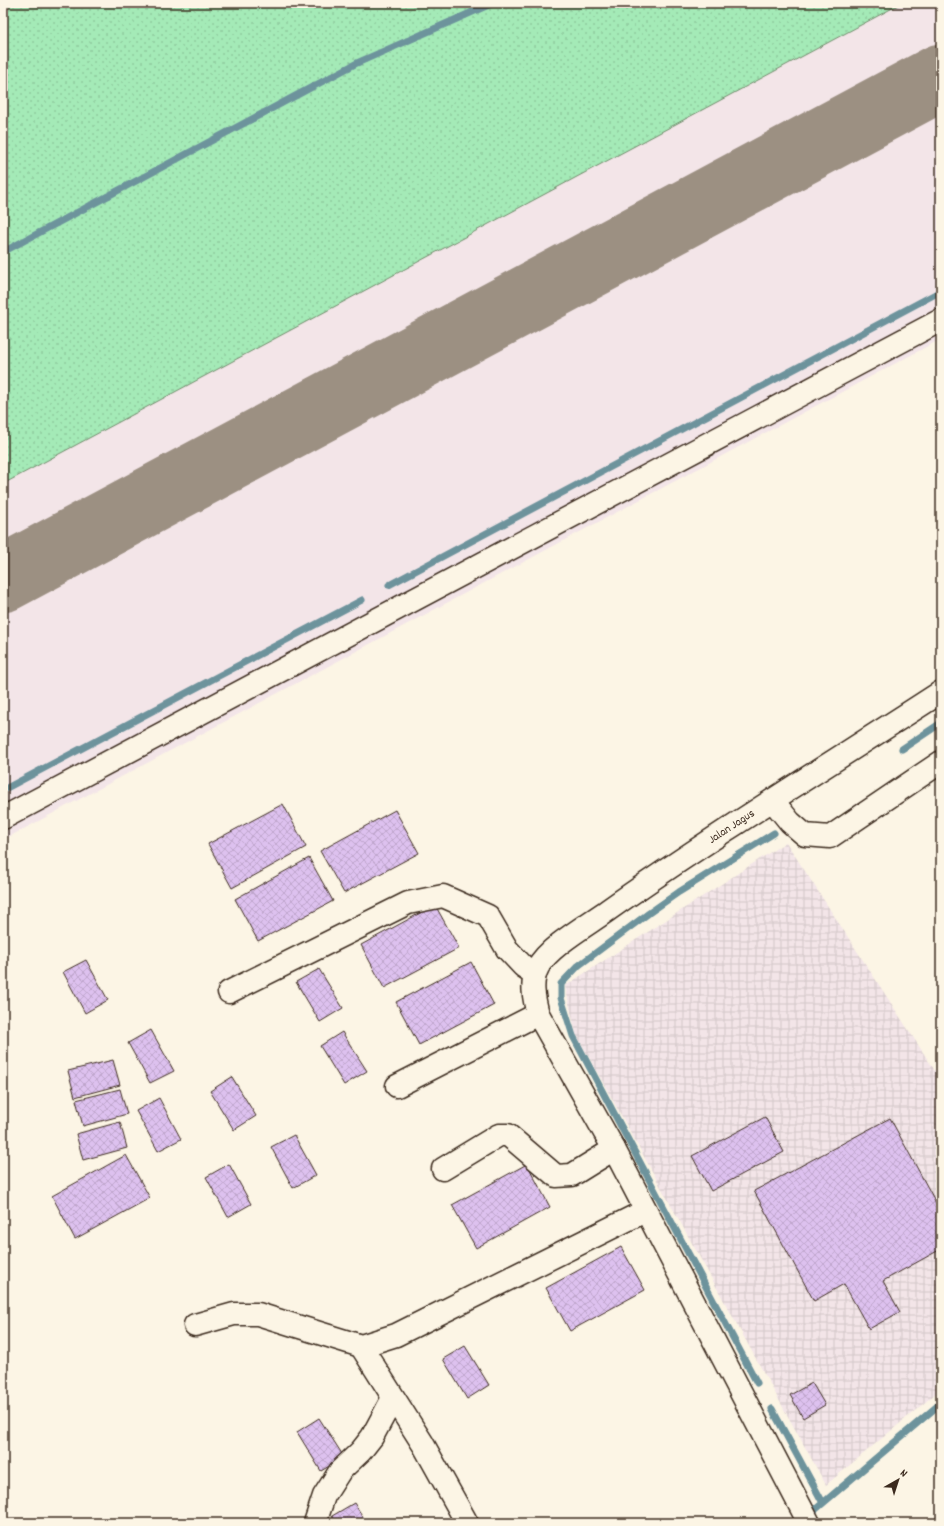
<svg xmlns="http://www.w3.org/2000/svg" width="944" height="1526" viewBox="0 0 944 1526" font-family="Dekko,sans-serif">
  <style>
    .built { fill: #f3e5e8 }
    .industrial { fill: url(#industrial-grid) }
    .grass { fill: url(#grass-dots); stroke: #708a6a }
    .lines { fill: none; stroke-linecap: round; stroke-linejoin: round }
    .stream { stroke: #6d939c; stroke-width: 7 }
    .taxiway { stroke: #9c9082; stroke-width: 67 }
    .building { fill: url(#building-cross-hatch); stroke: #3b2a1e }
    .minor-casing { stroke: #3b2a1e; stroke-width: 25 }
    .minor { stroke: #fcf5e5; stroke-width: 22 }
    .labels { text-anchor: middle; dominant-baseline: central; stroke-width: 3; stroke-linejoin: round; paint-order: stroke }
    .street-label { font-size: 12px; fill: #3b2a1e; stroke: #fcf5e5 }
  </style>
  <defs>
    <pattern id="industrial-grid" width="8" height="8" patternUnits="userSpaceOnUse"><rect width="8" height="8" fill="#f3e5e8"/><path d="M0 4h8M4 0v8" fill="none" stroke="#d1c5c7"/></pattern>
    <pattern id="grass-dots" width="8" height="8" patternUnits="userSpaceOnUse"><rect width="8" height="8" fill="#a4eab7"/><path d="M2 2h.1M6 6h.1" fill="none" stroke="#8ec99d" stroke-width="1.8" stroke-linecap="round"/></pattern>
    <pattern id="building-cross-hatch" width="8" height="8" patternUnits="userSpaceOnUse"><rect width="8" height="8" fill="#ddc1ef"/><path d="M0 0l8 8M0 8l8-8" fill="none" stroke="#bfa6cc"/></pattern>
  </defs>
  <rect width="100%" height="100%" fill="#fcf5e5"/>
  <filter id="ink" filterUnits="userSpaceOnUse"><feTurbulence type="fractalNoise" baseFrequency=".025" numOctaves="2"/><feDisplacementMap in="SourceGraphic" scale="8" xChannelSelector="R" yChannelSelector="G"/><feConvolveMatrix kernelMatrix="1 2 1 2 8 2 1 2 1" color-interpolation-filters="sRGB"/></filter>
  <g filter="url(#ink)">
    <!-- built -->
    <path class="built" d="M 3,3 L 941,3 L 941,339 L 3,840 Z"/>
    <!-- industrial -->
    <path class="industrial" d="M 786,842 L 941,1080 L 941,1389 L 826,1485 L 576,1034 L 565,986 Z"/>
    <!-- grass -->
    <path class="grass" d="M 3,3 L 902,3 L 3,484 Z"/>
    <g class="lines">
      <!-- stream -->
      <path class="stream" d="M 3,252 L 357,63 L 493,3
        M 389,585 L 941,291
        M 902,749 L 941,723
        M 3,790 L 362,600
        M 757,1383 L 573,1036 L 561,998 L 561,984 L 578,966 L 649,913 L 679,892 L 774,833
        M 772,1409 L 823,1503
        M 816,1509 L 941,1403"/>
      <!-- taxiway -->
      <path class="taxiway" d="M 3,579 L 941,77"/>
    </g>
    <!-- building -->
    <path class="building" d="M 283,804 L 306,847 L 232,888 L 208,844 Z
      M 395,810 L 419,853 L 344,893 L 320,851 Z
      M 309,858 L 333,901 L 258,941 L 235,899 Z
      M 435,905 L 459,948 L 384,988 L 361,945 Z
      M 86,960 L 108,1000 L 85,1013 L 63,972 Z
      M 471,962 L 494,1005 L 419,1045 L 396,1002 Z
      M 319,969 L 343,1008 L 320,1022 L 296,982 Z
      M 151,1030 L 174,1071 L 150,1083 L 128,1043 Z
      M 342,1032 L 367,1071 L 344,1085 L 320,1046 Z
      M 113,1060 L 120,1085 L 75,1097 L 68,1071 Z
      M 232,1077 L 256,1116 L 234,1130 L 210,1091 Z
      M 120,1089 L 127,1114 L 83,1126 L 76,1100 Z
      M 159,1098 L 181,1139 L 158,1151 L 136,1111 Z
      M 765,1117 L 784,1152 L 711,1191 L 692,1156 Z
      M 890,1118 L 941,1212 L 941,1249 L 883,1281 L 900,1312 L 869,1329 L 844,1284 L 814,1301 L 754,1191 Z
      M 120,1122 L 127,1148 L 83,1160 L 76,1134 Z
      M 294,1135 L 316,1175 L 293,1188 L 271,1147 Z
      M 126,1155 L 150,1198 L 75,1239 L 52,1196 Z
      M 229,1164 L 251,1204 L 228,1217 L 206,1177 Z
      M 527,1164 L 550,1207 L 476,1248 L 452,1205 Z
      M 621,1247 L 645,1290 L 570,1331 L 546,1288 Z
      M 465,1346 L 489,1385 L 467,1399 L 443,1359 Z
      M 812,1383 L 825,1405 L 803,1418 L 790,1395 Z
      M 319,1418 L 344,1457 L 321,1471 L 297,1432 Z
      M 354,1503 L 367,1523 L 336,1523 L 332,1516 Z"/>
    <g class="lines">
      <!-- minor casing -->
      <g class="minor-casing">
        <g id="minor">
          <path d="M 773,801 L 790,822 L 805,835 L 830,837 L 941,762"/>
          <path d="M 3,818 L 941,320"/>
          <path d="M 229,992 L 408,903 L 443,896 L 488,916 L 507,949 L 523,966 L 535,974"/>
          <path d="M 397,1086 L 538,1014"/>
          <path d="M 443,1169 L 499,1135 L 508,1135 L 556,1176 L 572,1175 L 614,1149"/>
          <path d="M 195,1325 L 234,1314 L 258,1314 L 361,1346 L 396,1335 L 645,1211"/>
          <path d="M 361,1346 L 423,1444 L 467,1523"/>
          <path d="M 315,1523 L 324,1496 L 340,1471 L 361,1451 L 372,1437 L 393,1398"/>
          <path id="s1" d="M 809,1523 L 614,1149 L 538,1014 C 534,999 530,982 538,967 C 548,947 589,924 608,910 C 716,834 830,764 941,692"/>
        </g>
      </g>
      <!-- minor -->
      <use href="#minor" class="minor"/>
    </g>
  </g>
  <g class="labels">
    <!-- street labels -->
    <g class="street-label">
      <text stroke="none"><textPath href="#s1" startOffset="865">Jalan Jagus</textPath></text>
    </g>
  </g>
  <!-- margin -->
  <rect width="944" height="1526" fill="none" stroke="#fcf5e5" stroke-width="16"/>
  <rect x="8" y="8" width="928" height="1510" fill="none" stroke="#3b2a1e" stroke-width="1.5" filter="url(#ink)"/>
  <!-- north arrow -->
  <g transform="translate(898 1480) rotate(39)" stroke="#fcf5e5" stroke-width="3" paint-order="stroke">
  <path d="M0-3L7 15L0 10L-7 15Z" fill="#3b2a1e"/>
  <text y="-6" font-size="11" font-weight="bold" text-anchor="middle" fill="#3b2a1e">N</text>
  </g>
</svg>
